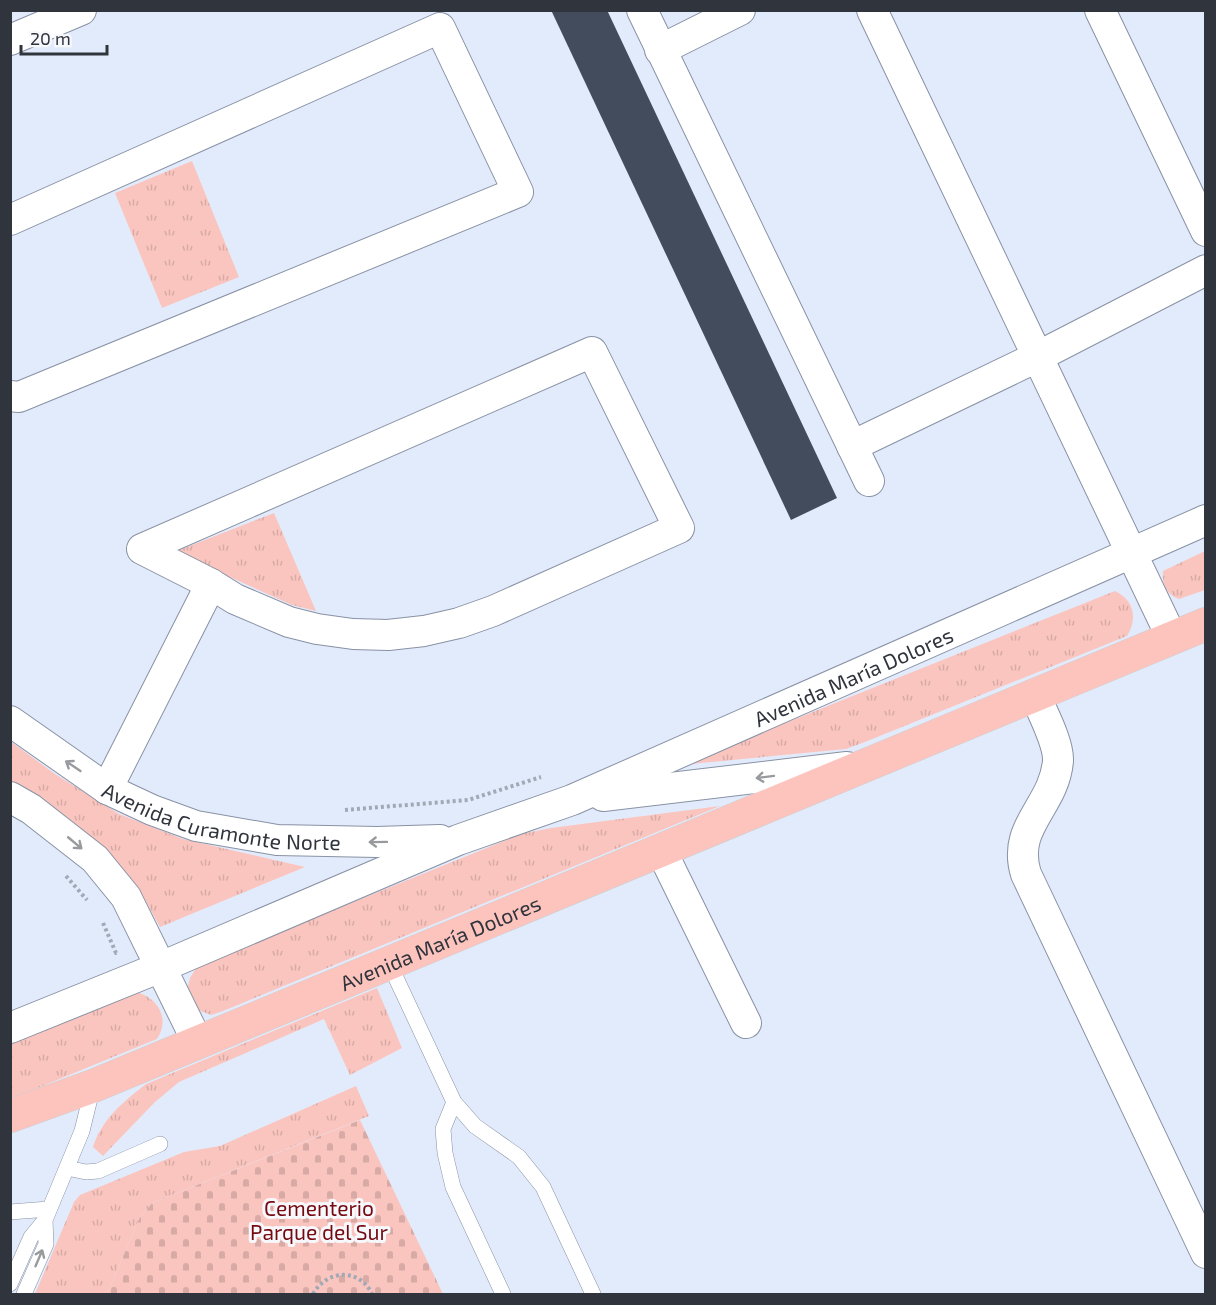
<svg xmlns="http://www.w3.org/2000/svg" width="1216" height="1305" viewBox="0 0 1216 1305" font-family="'Exo 2',sans-serif">
  <style>
    .grass { fill: url(#grass-tufts) }
    .cemetery { fill: url(#cemetery-stones) }
    .building { fill: #434c5c }
    .lines { fill: none; stroke-linecap: round; stroke-linejoin: round }
    .service-casing { stroke: #8892a4; stroke-width: 16 }
    .minor-casing { stroke: #8892a4; stroke-width: 32 }
    .primary-casing { stroke: #cdced0; stroke-width: 34 }
    .path { stroke: #a2a9b6; stroke-width: 4; stroke-dasharray: 3 3; stroke-linecap: butt }
    .service { stroke: #fff; stroke-width: 15 }
    .minor { stroke: #fff; stroke-width: 30 }
    .primary { stroke: #fdc4be; stroke-width: 33 }
    .oneway { stroke: #989a9e }
    .labels { text-anchor: middle; dominant-baseline: central; stroke-width: 6; stroke-linejoin: round; paint-order: stroke }
    .street-label { font-size: 21px; fill: #30343c; stroke: #f6f8fc }
    .park-label { font-size: 21px; fill: #750910; stroke: #f6f8fc }
  </style>
  <defs>
    <pattern id="grass-tufts" width="24" height="20" patternUnits="userSpaceOnUse" patternTransform="scale(1.5)"><rect width="24" height="20" fill="#fbc5bf"/><path d="M3 7l-1-3M5 7V3M7 7l1-3M15 17l-1-3M17 17v-4M19 17l1-3" fill="none" stroke="#d7aaa5"/></pattern>
    <pattern id="cemetery-stones" width="16" height="16" patternUnits="userSpaceOnUse" patternTransform="scale(1.5)"><rect width="16" height="16" fill="#fbc5bf"/><path d="M2 7V4a2 2 0 0 1 4 0v3zM10 15v-3a2 2 0 0 1 4 0v3z" fill="#d7aaa5"/></pattern>
  </defs>
  <rect width="100%" height="100%" fill="#e2ebfb"/>
  <!-- grass -->
  <path class="grass" d="M 192,161 L 239,277 L 162,308 L 115,193 Z
    M 274,513 L 316,611 L 292,605 L 174,552 Z
    M 1205,551 L 1205,590 L 1179,599 C 1166,594 1162,584 1163,571 Z
    M 1115,591 C 1134,600 1138,618 1127,636 L 865,742 L 846,749 L 680,765 Z
    M 10,741 L 55,774 L 119,814 L 183,839 L 305,867 L 160,927 C 153,915 147,903 140,891 C 110,846 57,807 11,781 Z
    M 720,806 L 223,1011 L 211,1015 L 198,1010 L 187,990 L 190,978 L 198,965 L 521,834 L 551,828 Z
    M 377,988 L 402,1048 L 350,1075 L 324,1019 L 179,1082 L 155,1102 L 103,1156 L 93,1147 C 102,1119 123,1102 146,1084 Z
    M 137,992 C 159,999 170,1019 157,1039 L 11,1099 L 11,1044 Z
    M 356,1086 L 369,1116 L 152,1203 L 139,1219 L 107,1294 L 35,1294 L 74,1202 L 80,1195 L 184,1152 L 220,1146 Z"/>
  <!-- cemetery -->
  <path class="cemetery" d="M 360,1120 L 443,1294 L 107,1294 L 139,1219 L 152,1203 Z"/>
  <!-- building -->
  <path class="building" d="M 551,10 L 607,10 L 837,498 L 791,520 Z"/>
  <g class="lines">
    <!-- service casing -->
    <g class="service-casing">
      <path id="service" d="M 389,963 L 454,1102 L 475,1126 L 519,1157 L 543,1187 L 593,1294
        M 454,1102 L 443,1129 L 445,1153 L 453,1187 L 503,1294
        M 67,1168 L 86,1172 L 98,1171 L 160,1144
        M 10,1212 L 49,1209
        M 10,1284 L 31,1237 L 45,1220 L 82,1131 L 93,1086
        M 24,1294 L 46,1244 L 45,1220"/>
    </g>
    <!-- minor casing -->
    <g class="minor-casing">
      <g id="minor">
        <path d="M 642,10 L 869,481"/>
        <path d="M 872,10 L 1172,638"/>
        <path d="M 1100,10 L 1206,231"/>
        <path d="M 10,40 L 81,10"/>
        <path d="M 660,50 L 740,10"/>
        <path d="M 10,220 L 440,28 L 518,192 L 19,397 L 10,396"/>
        <path d="M 592,352 L 679,528 L 493,611 L 459,623 L 424,631 L 388,635 L 353,634 L 317,629 L 289,622 L 235,599 L 211,584 L 142,549 Z"/>
        <path d="M 852,446 L 1037,357 L 1206,270"/>
        <path d="M 1035,695 C 1042,712 1059,743 1058,761 C 1054,807 1011,826 1026,874 L 1206,1253"/>
        <path id="s1" d="M 10,721 L 107,789 L 152,810 L 196,826 L 277,840 L 377,842 L 440,840"/>
        <path d="M 107,789 L 211,584"/>
        <path d="M 603,796 L 847,767"/>
        <path d="M 10,797 L 31,809 L 95,859 L 126,897 L 198,1043"/>
        <path d="M 661,850 L 746,1023"/>
        <path id="s2" d="M 10,1028 L 161,967 L 458,840 L 572,800 L 1206,520"/>
      </g>
    </g>
    <!-- primary casing -->
    <g class="primary-casing">
      <g id="primary">
        <path id="s3" d="M 10,1116 L 93,1086 L 1206,624"/>
      </g>
    </g>
    <!-- path -->
    <path class="path" d="M 345,810 L 468,800 L 541,777
      M 66,876 L 87,900
      M 103,923 L 116,953 L 118,952
      M 313,1294 C 327,1269 360,1268 372,1294"/>
    <!-- service -->
    <use href="#service" class="service"/>
    <!-- minor -->
    <use href="#minor" class="minor"/>
    <!-- primary -->
    <use href="#primary" class="primary"/>
  </g>
  <!-- one-way arrows -->
  <defs><path id="oneway-shaft" d="M-6 0H5M1.5-3L5.5 0L1.5 3" fill="none" stroke-width="1.6" stroke-linecap="round" stroke-linejoin="round" transform="scale(1.5)"/></defs>
  <g class="oneway">
    <use href="#oneway-shaft" transform="translate(73 766) rotate(-146)"/>
    <use href="#oneway-shaft" transform="translate(765 777) rotate(173)"/>
    <use href="#oneway-shaft" transform="translate(378 842) rotate(179)"/>
    <use href="#oneway-shaft" transform="translate(75 843) rotate(40)"/>
    <use href="#oneway-shaft" transform="translate(39 1258) rotate(-67)"/>
  </g>
  <g class="labels">
    <!-- street labels -->
    <g class="street-label">
      <text stroke="none"><textPath href="#s2" startOffset="914">Avenida María Dolores</textPath></text>
      <text stroke="none"><textPath href="#s1" startOffset="238">Avenida Curamonte Norte</textPath></text>
      <text stroke="none"><textPath href="#s3" startOffset="464">Avenida María Dolores</textPath></text>
    </g>
    <!-- park labels -->
    <g class="park-label">
      <text x="319" y="1207">Cementerio<tspan x="319" dy="24">Parque del Sur</tspan></text>
    </g>
  </g>
  <!-- border -->
  <rect width="1216" height="1305" fill="none" stroke="#30343c" stroke-width="24"/>
  <!-- scale -->
  <path d="M21 45v9h86v-9" fill="none" stroke="#30343c" stroke-width="3"/>
  <text x="30" y="45" font-size="18" fill="#30343c" stroke="#f6f8fc" stroke-width="4.5" paint-order="stroke">20 m</text>
</svg>
